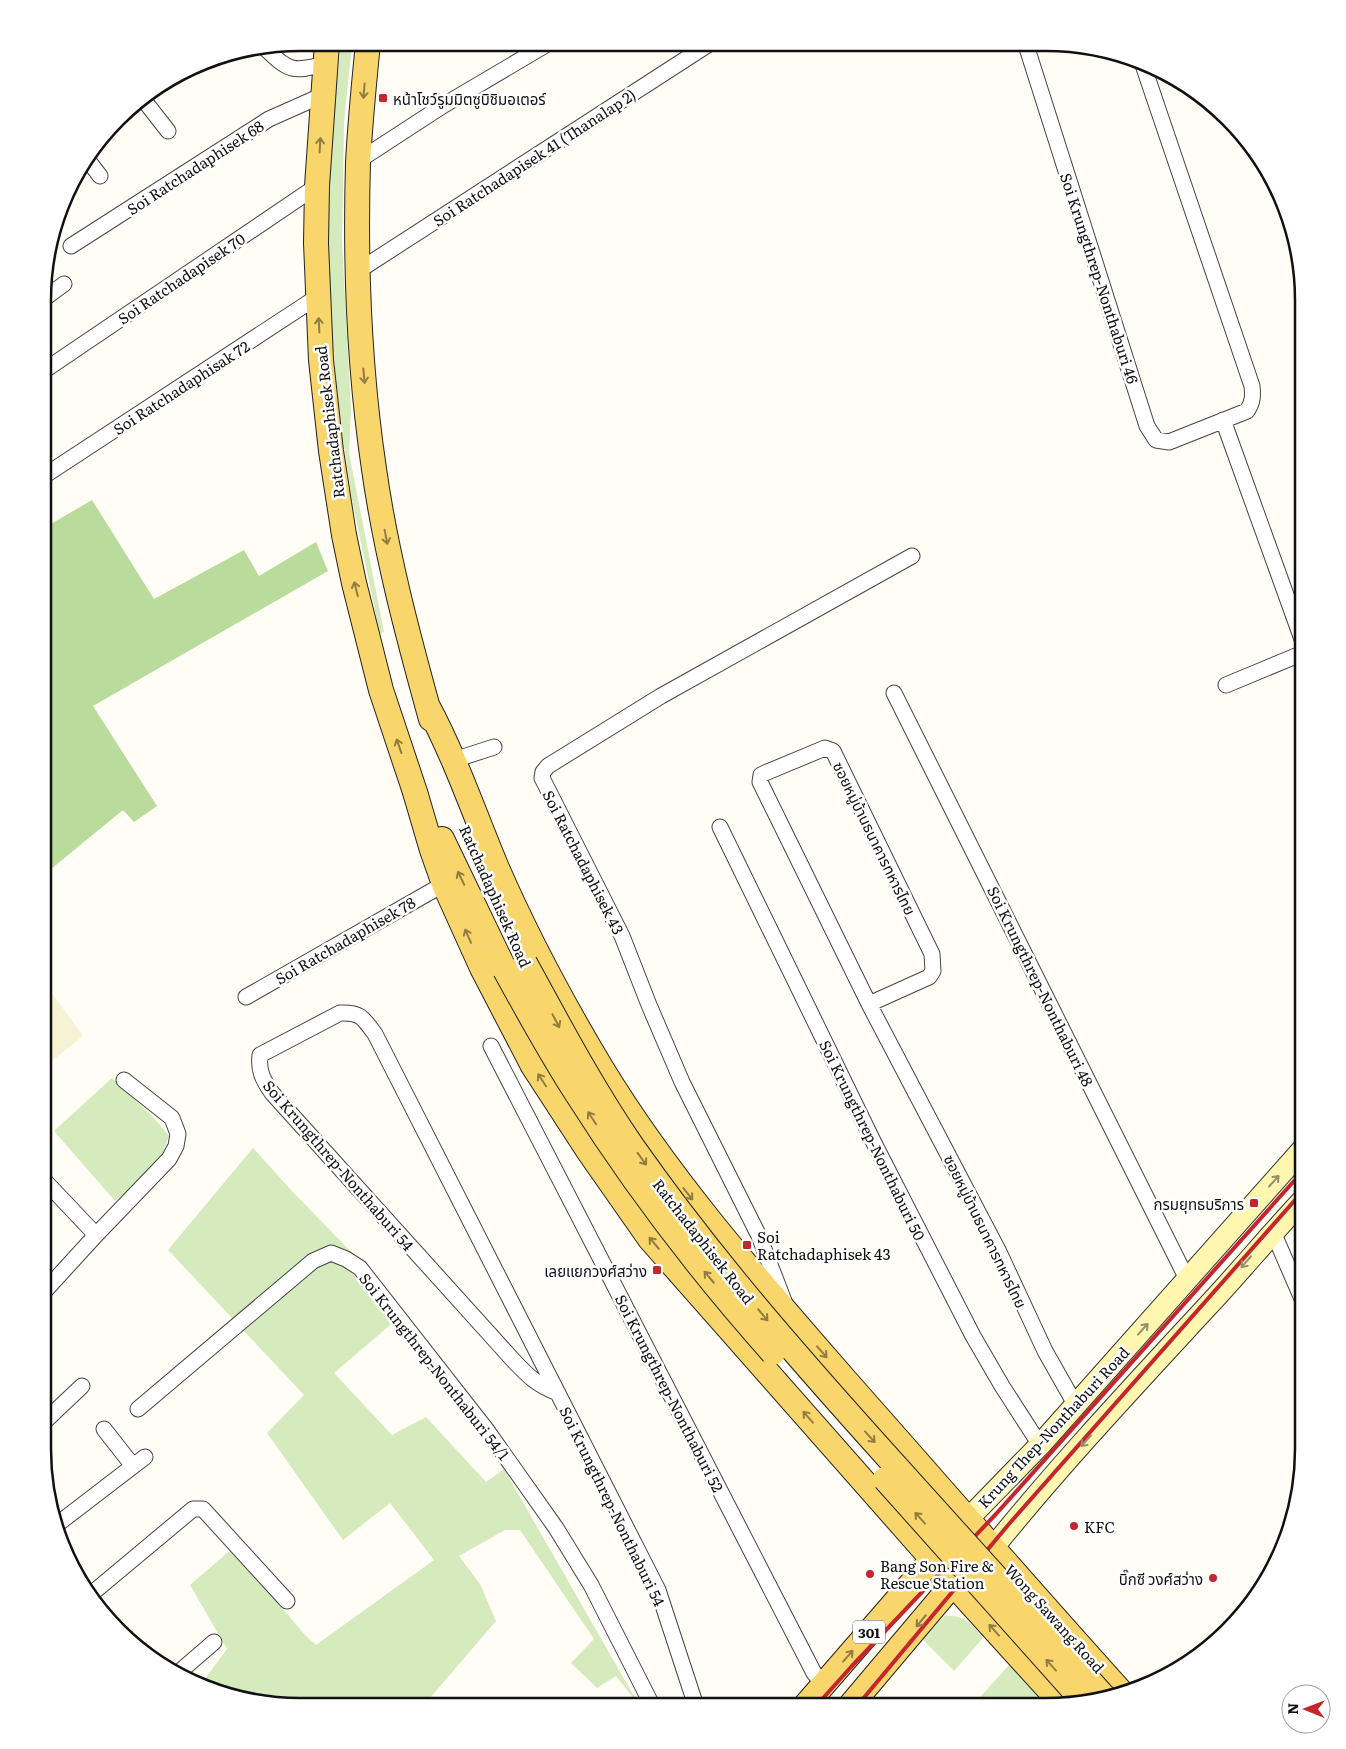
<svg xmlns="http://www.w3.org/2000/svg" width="1346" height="1749" viewBox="0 0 1346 1749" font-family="Literata,'Noto Sans Thai',serif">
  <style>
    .farmland { fill: #f6f3d4 }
    .green { fill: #d5ebbd }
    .forest { fill: #b9dc9c }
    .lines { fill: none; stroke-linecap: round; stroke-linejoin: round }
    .street-casing { stroke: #444; stroke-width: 17 }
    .secondary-casing { stroke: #333; stroke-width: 23 }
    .primary-casing { stroke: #222; stroke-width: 26 }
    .street { stroke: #fff; stroke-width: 15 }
    .secondary { stroke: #fff6b0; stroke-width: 21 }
    .primary { stroke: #f9d66b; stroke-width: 24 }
    .rail { stroke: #c4262e; stroke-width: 4 }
    .primary-bridge-casing { stroke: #222; stroke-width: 26; stroke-linecap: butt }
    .primary-bridge { stroke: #f9d66b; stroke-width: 24 }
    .oneway { stroke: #917d42 }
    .oneway2 { stroke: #948f68 }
    .poi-dot { fill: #c4262e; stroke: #fff; stroke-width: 2 }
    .labels { text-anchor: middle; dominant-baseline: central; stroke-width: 5; stroke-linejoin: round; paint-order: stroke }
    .shield { fill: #fff; stroke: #585858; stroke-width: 1 }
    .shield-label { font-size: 14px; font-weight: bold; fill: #111 }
    .poi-label { font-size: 15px; fill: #111; stroke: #fff; text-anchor: start }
    .street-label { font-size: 15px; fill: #111; stroke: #fff }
    .rim { fill: none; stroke: #111; stroke-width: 2.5 }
  </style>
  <rect width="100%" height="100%" fill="#fffdf5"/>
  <!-- farmland -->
  <path class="farmland" d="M 43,981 L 83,1036 L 43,1068 Z"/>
  <!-- green -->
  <path class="green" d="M 341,43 L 352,43 L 344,123 L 342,242 L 351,410 L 349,453 L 384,632 L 380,634 L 352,500 L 341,425 L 329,311 L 328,227 L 331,139 Z
    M 112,1078 L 155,1119 L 169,1136 L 161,1158 L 135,1186 L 115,1201 L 54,1131 Z
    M 253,1148 L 291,1190 L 358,1259 L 334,1247 L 234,1320 L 168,1250 Z
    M 327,1262 L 342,1263 L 396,1320 L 334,1373 L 392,1435 L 426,1417 L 486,1482 L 504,1469 L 639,1705 L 616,1676 L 597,1688 L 571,1663 L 594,1639 L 520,1530 L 505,1530 L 459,1556 L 480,1584 L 496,1621 L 424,1705 L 267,1704 L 213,1690 L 205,1679 L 227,1649 L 190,1585 L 232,1549 L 305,1635 L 316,1645 L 434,1560 L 390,1503 L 343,1540 L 267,1433 L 304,1395 L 243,1330 L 312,1269 Z
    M 945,1616 C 965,1615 971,1623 983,1638 L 954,1671 L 921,1638 L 926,1631 Z
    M 1009,1665 L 1046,1706 L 972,1706 Z"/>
  <!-- forest -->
  <path class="forest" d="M 92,500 L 154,599 L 244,550 L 259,576 L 316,542 L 328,571 L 93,706 L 157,806 L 134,822 L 123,810 L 51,869 L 44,861 L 44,528 Z"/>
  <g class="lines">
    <!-- street casing -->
    <g class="street-casing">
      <path id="street" d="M 1026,45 L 1147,426 L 1156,440 L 1169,442 L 1247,411 C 1253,402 1253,396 1252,386 L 1142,62
        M 265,48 C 290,72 292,72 325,64
        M 143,99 L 168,131
        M 87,159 L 100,176
        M 358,161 L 444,105 L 549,43
        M 71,246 L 269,119 L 323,95
        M 358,271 L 709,44
        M 45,298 L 64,284
        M 45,370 L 317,186
        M 1223,420 L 1303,642
        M 44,476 L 317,297
        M 1226,685 L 1303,653
        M 894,693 L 1187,1279
        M 454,760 L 494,747
        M 720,827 L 874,1143 L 973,1336 L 1002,1386 L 1040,1445
        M 246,997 L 444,884
        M 869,1004 L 929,977 L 933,971 L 932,954 L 833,751 L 825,748 L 765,773 L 761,775 L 760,782 L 869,1004 L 999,1252 L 1045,1351 L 1075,1404
        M 491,1046 L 814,1673 L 823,1684
        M 43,1179 L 96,1235
        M 1273,1232 L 1303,1301
        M 43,1293 L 96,1235 L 169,1159 L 176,1146 L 178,1134 L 172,1118 L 124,1080
        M 784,1301 L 759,1236 L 682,1082 L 649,1005 L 622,936 L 542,778 L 543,772 L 548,766 L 661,696 L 912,556
        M 558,1393 C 537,1385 528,1376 513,1360 L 272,1093 C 263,1080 258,1071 260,1055 L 340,1013 C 361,1012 363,1018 375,1034 L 658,1590 L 696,1706
        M 138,1409 L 313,1261 L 331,1253 L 346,1259 L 360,1268 L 486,1429 L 556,1528 L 591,1585 L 652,1705
        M 43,1423 L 82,1386
        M 104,1429 L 133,1466
        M 55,1526 L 145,1457
        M 90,1595 L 193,1509 L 203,1509 L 287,1601
        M 177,1674 L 214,1642"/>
    </g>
    <!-- secondary casing -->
    <g class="secondary-casing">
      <path id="secondary" d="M 968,1519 L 1040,1445 L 1303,1149
        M 992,1549 C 1059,1466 1132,1388 1204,1310 C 1238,1274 1269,1236 1303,1200"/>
    </g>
    <!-- primary casing -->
    <g class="primary-casing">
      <path id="primary" d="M 327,43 L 317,186 L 316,243 L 321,360 L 331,451 L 344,535 L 354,583 L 381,690 L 415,792 L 432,850 L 444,884 L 482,968 L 533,1066 L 587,1149 L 650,1239 L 932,1559 L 953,1584 L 1062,1704
        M 368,43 C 364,83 360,123 358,163 C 355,265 359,368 374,469 C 386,554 408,636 431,719
        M 427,705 C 455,757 474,813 497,868 C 527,937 563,1004 602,1069 C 671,1182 760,1282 847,1382 C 939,1486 1030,1591 1123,1694
        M 442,839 L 505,970
        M 805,1706 L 942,1548
        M 850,1706 L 953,1584 L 965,1573"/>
    </g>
    <!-- street -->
    <use href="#street" class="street"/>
    <!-- secondary -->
    <use href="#secondary" class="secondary"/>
    <!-- primary -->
    <use href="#primary" class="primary"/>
    <!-- rail -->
    <path class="rail" d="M 816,1706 L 851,1667 L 996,1514 L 1303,1171
      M 857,1706 L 1009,1524 L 1303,1191"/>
    <!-- primary-bridge casing -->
    <g class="primary-bridge-casing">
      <path id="primary-bridge" d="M 525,963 C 559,1025 592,1088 632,1146 C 709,1256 795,1354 884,1453 C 958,1535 1032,1617 1106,1699
        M 505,970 C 528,1012 551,1054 577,1094 C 635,1186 701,1272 773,1353
        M 885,1479 L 1084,1702"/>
    </g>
    <!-- primary-bridge -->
    <use href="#primary-bridge" class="primary-bridge"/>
  </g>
  <!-- one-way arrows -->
  <defs><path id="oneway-shaft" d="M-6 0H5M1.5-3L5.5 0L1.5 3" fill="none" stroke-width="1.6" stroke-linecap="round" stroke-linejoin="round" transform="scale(1.25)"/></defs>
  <g class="oneway">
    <use href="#oneway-shaft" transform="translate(364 91) rotate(95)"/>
    <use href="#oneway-shaft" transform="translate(320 145) rotate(-87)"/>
    <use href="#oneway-shaft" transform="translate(319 325) rotate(-93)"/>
    <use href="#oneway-shaft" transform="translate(364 376) rotate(85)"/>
    <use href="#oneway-shaft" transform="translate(386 537) rotate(79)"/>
    <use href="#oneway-shaft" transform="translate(356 589) rotate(-104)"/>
    <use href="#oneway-shaft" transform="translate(399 746) rotate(-109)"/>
    <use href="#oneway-shaft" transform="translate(461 878) rotate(-116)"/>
    <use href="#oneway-shaft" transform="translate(468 936) rotate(-114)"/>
    <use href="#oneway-shaft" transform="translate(556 1021) rotate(62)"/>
    <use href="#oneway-shaft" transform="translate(542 1080) rotate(-123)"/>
    <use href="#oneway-shaft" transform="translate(592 1118) rotate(-123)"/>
    <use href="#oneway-shaft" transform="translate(642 1159) rotate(54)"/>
    <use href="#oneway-shaft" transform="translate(688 1194) rotate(52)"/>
    <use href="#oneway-shaft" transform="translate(654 1243) rotate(-130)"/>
    <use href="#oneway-shaft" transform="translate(709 1277) rotate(-130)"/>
    <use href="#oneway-shaft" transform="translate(763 1315) rotate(50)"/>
    <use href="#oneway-shaft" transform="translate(822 1352) rotate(49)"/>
    <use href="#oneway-shaft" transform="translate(808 1417) rotate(-131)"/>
    <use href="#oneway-shaft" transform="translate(870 1437) rotate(48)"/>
    <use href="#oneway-shaft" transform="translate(920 1518) rotate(-132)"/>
    <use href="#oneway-shaft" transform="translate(921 1621) rotate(130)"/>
    <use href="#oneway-shaft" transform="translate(994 1630) rotate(-132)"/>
    <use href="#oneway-shaft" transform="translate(848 1656) rotate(-49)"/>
    <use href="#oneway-shaft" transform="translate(1051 1665) rotate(-132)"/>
  </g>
  <g class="oneway2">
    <use href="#oneway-shaft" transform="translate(1274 1181) rotate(-48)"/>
    <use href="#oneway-shaft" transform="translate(1246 1262) rotate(131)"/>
    <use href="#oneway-shaft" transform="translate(1143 1329) rotate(-48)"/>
    <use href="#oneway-shaft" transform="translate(1086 1441) rotate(132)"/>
  </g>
  <!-- markers -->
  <g class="poi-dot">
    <rect x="378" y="93" width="10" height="10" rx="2.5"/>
    <rect x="1249" y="1198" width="10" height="10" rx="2.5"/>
    <rect x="742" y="1240" width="10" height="10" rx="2.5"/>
    <rect x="652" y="1265" width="10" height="10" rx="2.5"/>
    <circle cx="1074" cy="1526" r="5"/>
    <circle cx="870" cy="1574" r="5"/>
    <circle cx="1213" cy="1578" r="5"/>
  </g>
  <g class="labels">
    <!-- shield labels -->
    <rect class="shield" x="853" y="1620.5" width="32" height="23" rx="4"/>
    <g class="shield-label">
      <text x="869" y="1632">301</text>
    </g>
    <!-- poi labels -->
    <g class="poi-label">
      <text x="393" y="98">หน้าโชว์รูมมิตซูบิชิมอเตอร์</text>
      <text x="1244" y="1203" text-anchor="end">กรมยุทธบริการ</text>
      <text x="757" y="1236">Soi<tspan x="757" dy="17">Ratchadaphisek 43</tspan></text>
      <text x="647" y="1270" text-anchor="end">เลยแยกวงศ์สว่าง</text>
      <text x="1084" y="1526">KFC</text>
      <text x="880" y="1565">Bang Son Fire &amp;<tspan x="880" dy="17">Rescue Station</tspan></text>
      <text x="1203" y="1578" text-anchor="end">บิ๊กซี วงศ์สว่าง</text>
    </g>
    <!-- street labels -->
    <g class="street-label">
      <text transform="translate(534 157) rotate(-33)">Soi Ratchadapisek 41 (Thanalap 2)</text>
      <text transform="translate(195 167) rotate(-33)">Soi Ratchadaphisek 68</text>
      <text transform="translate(181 278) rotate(-34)">Soi Ratchadapisek 70</text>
      <text transform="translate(1100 278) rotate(72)">Soi Krungthrep-Nonthaburi 46</text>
      <text transform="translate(181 387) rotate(-33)">Soi Ratchadaphisak 72</text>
      <text transform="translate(329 422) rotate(-97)">Ratchadaphisek Road</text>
      <text transform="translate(875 838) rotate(64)">ซอยหมู่บ้านธนาคารทหารไทย</text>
      <text transform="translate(584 862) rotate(63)">Soi Ratchadaphisek 43</text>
      <text transform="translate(496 896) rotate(66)">Ratchadaphisek Road</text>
      <text transform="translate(345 940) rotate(-30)">Soi Ratchadaphisek 78</text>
      <text transform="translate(1041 986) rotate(64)">Soi Krungthrep-Nonthaburi 48</text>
      <text transform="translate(873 1140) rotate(64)">Soi Krungthrep-Nonthaburi 50</text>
      <text transform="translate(339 1165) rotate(49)">Soi Krungthrep-Nonthaburi 54</text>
      <text transform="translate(986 1231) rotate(64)">ซอยหมู่บ้านธนาคารทหารไทย</text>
      <text transform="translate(704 1241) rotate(52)">Ratchadaphisek Road</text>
      <text transform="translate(435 1366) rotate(52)">Soi Krungthrep-Nonthaburi 54/1</text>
      <text transform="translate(670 1393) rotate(63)">Soi Krungthrep-Nonthaburi 52</text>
      <text transform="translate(1053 1427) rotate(-47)">Krung Thep-Nonthaburi Road</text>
      <text transform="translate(613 1506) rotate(64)">Soi Krungthrep-Nonthaburi 54</text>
      <text transform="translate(1055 1618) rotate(48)">Wong Sawang Road</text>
    </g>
  </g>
  <!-- crop -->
  <path d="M0 0H1346V1749H0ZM300 51H1046A249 249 0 0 1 1295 300V1449A249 249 0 0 1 1046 1698H300A249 249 0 0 1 51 1449V300A249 249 0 0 1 300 51Z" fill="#fff" fill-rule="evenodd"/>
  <path class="rim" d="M300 51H1046A249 249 0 0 1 1295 300V1449A249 249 0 0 1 1046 1698H300A249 249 0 0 1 51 1449V300A249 249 0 0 1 300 51Z"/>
  <!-- north arrow -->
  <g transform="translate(1306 1709) rotate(271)"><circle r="24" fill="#ffffff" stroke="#a0a0a0"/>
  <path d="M0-4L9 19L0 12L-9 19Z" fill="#c4262e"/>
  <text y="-8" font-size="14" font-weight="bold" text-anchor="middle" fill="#111111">N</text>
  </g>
</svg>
